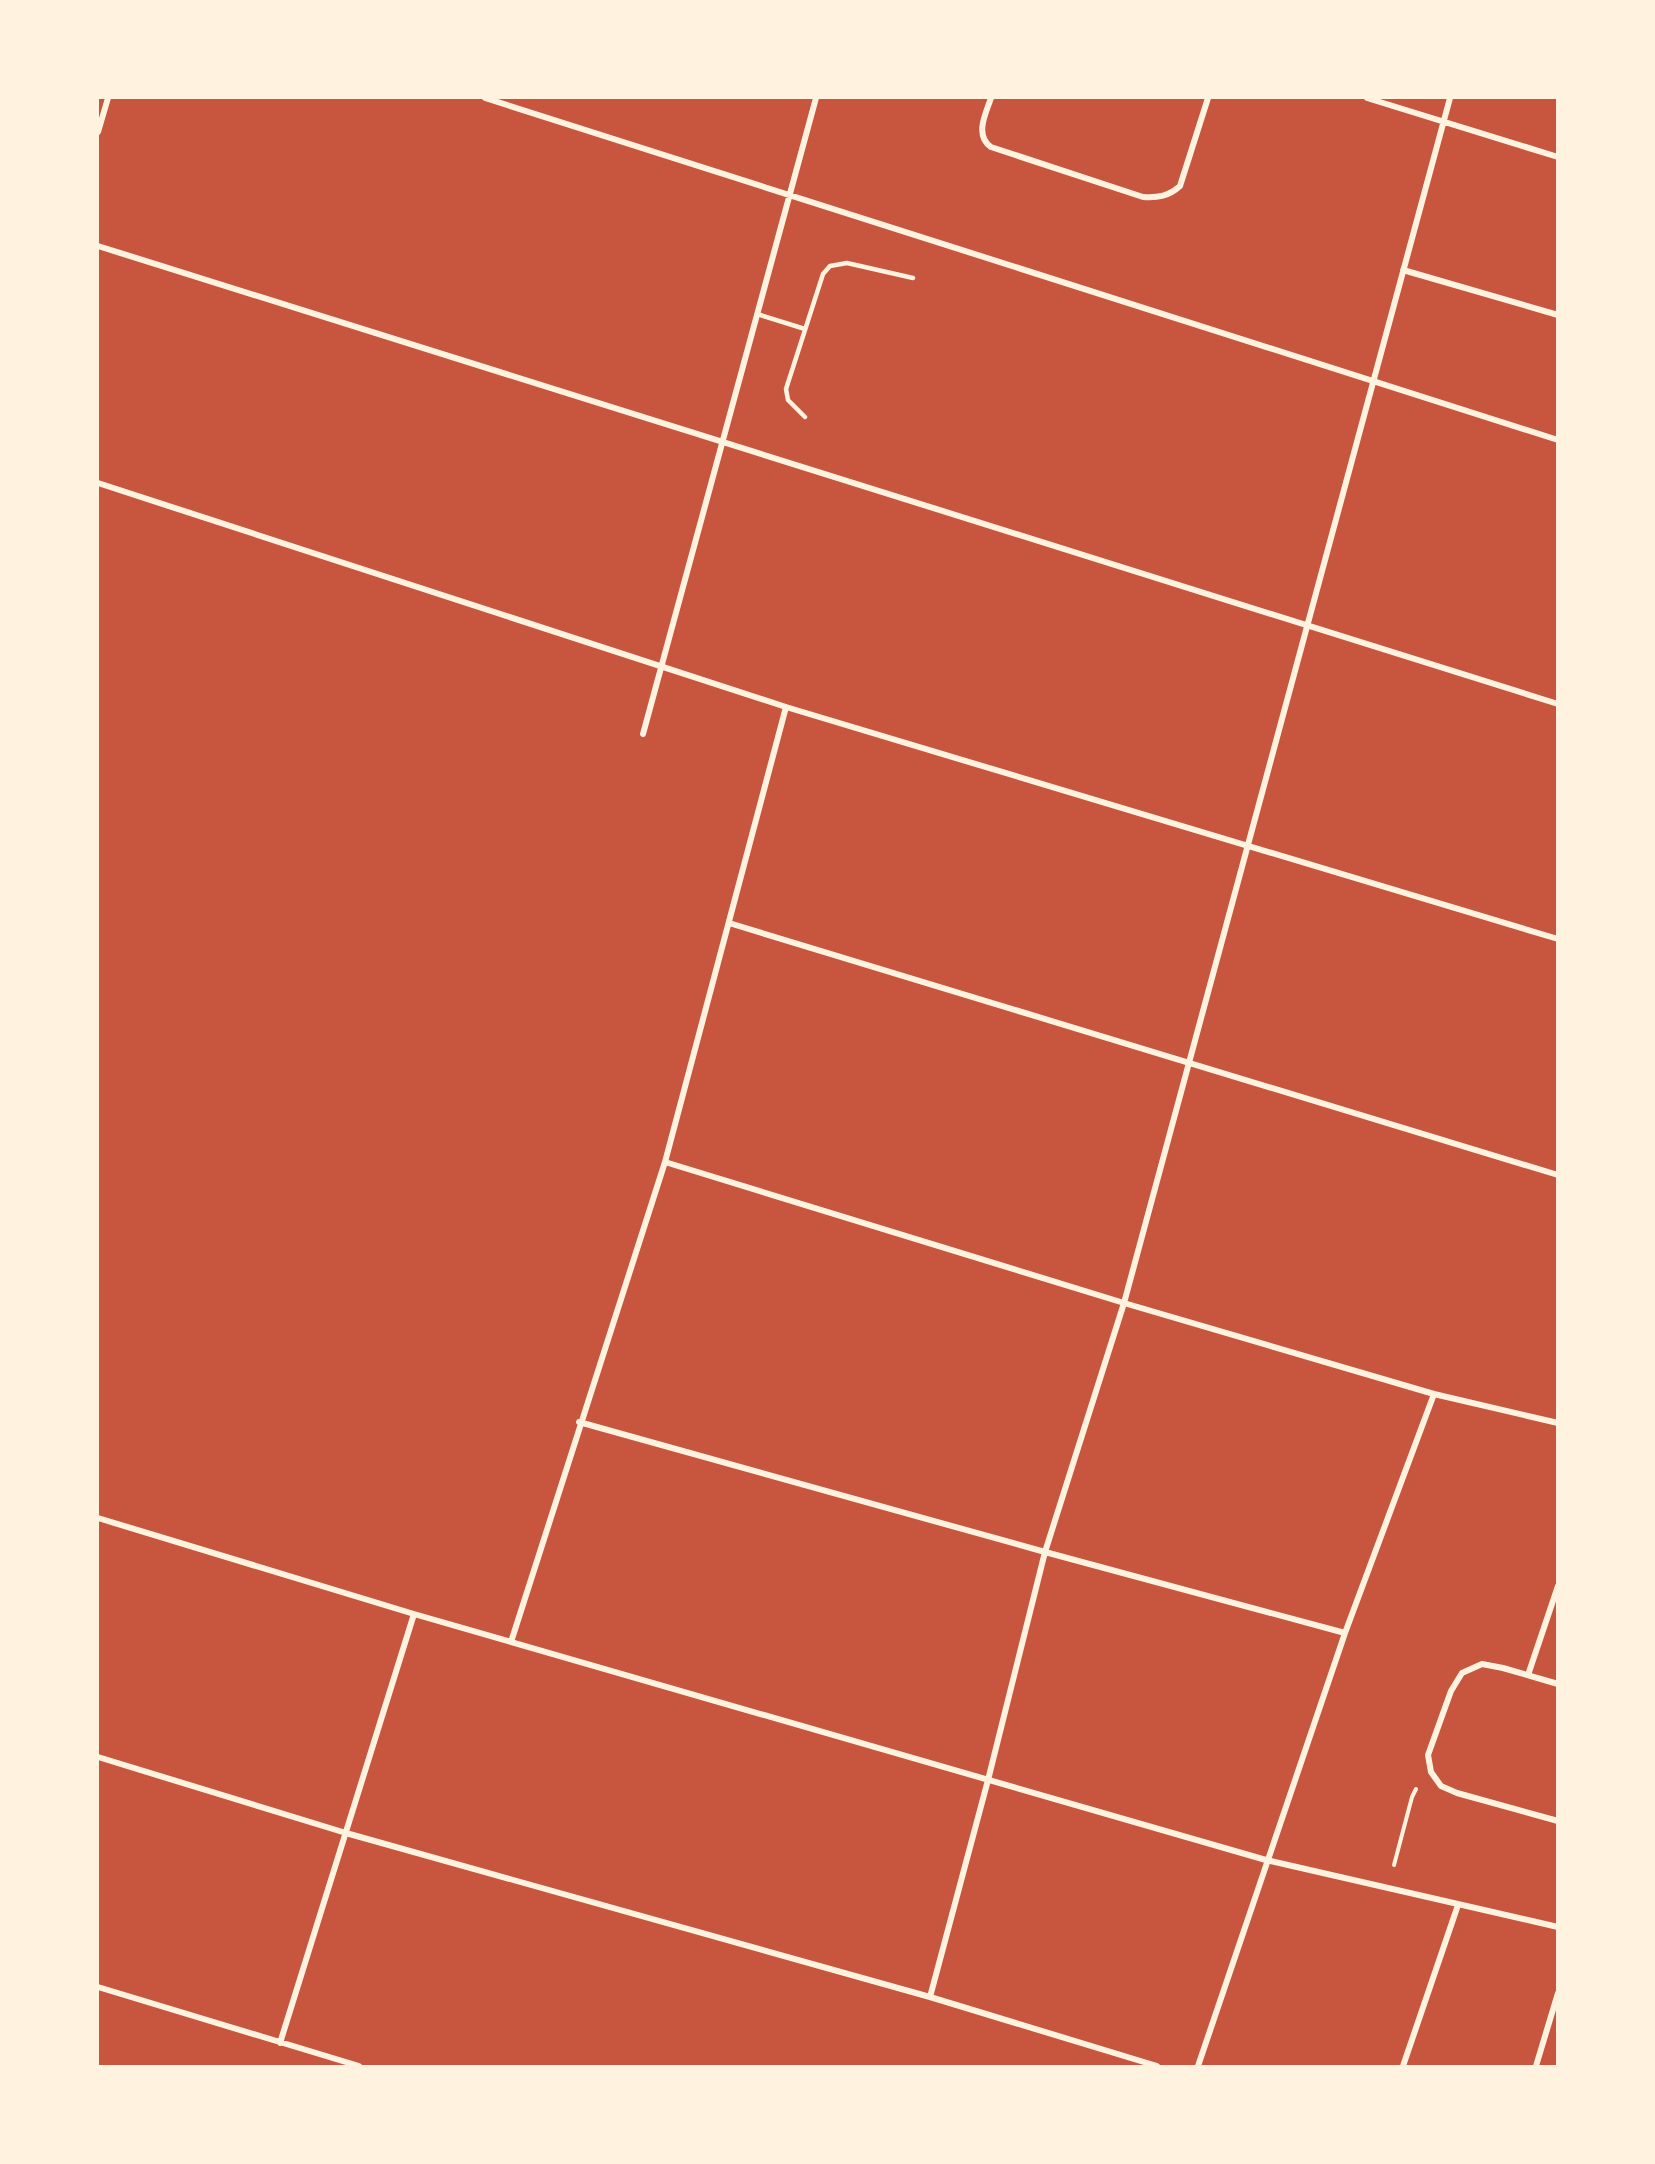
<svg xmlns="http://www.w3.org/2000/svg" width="1655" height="2164" viewBox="0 0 1655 2164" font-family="'Fira Sans Condensed',sans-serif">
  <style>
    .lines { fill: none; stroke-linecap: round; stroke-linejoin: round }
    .path { stroke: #fff3e0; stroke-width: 4 }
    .service { stroke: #fff3e0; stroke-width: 4.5 }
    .minor { stroke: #fff3e0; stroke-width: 6 }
  </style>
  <rect width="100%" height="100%" fill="#c8553d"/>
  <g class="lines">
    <!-- path -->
    <path class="path" d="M 1394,1865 L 1412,1797 L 1416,1789"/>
    <!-- service -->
    <path class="service" d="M 757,314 L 805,329
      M 805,417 L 788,400 L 786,389 L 823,274 L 830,266 L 847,263 L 913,278"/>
    <!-- minor -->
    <path class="minor" d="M 485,98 L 1558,440
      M 991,98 C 986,113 974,135 991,147 L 1143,197 C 1158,198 1169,196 1180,186 L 1208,98
      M 1367,98 L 1558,157
      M 98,132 L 108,98
      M 98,246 L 1558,704
      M 1403,270 L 1558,315
      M 98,483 L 786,707 L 1558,939
      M 643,734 L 816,98
      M 729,923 L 1558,1175
      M 665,1162 L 1124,1303 L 1434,1394 L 1558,1423
      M 579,1422 L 1045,1552 L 1345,1633
      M 98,1518 L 414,1614 L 1266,1860 L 1558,1927
      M 511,1642 L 665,1162 L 786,707
      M 1528,1675 L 1558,1586
      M 1558,1684 L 1503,1668 L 1482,1664 L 1462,1673 L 1451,1691 L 1428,1755 L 1431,1772 L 1441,1786 L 1457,1793 L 1558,1821
      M 98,1757 L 346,1833 L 930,1997 L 1157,2066
      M 98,1987 L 359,2066
      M 930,1997 L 988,1780 L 1045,1552 L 1124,1303 L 1450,98
      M 280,2043 L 414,1614
      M 1198,2066 L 1345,1633 L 1434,1394
      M 1403,2066 L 1458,1905
      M 1536,2066 L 1558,1993"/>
  </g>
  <!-- border -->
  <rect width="1655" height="2164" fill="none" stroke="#fff3e0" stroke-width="198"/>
</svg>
